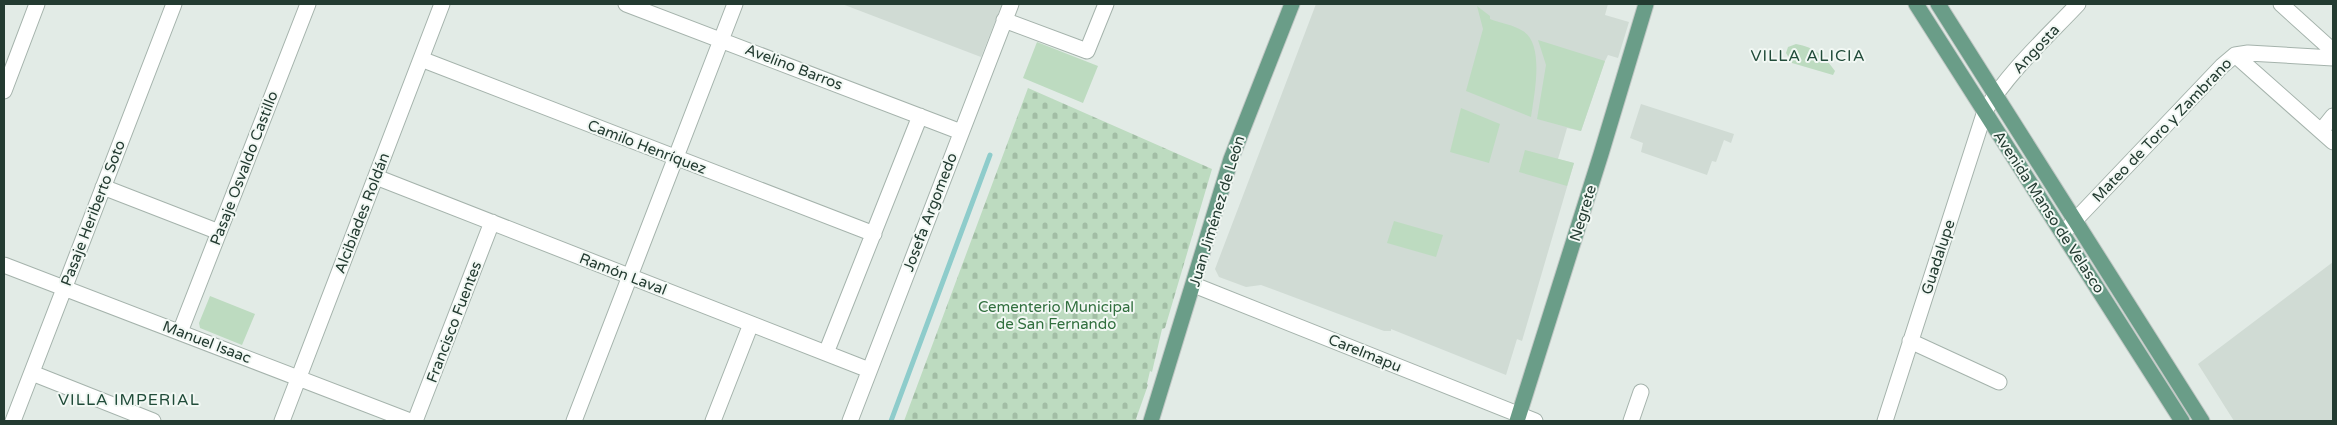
<svg xmlns="http://www.w3.org/2000/svg" width="2337" height="425" viewBox="0 0 2337 425" font-family="'Varela Round',sans-serif">
  <style>
    .built { fill: #d0dbd4 }
    .green { fill: #bddbc0 }
    .cemetery { fill: url(#cemetery-stones) }
    .lines { fill: none; stroke-linecap: round; stroke-linejoin: round }
    .stream { stroke: #8ecccb; stroke-width: 5 }
    .minor-casing { stroke: #a5b3ac; stroke-width: 17 }
    .major-casing { stroke: #c1c8c5; stroke-width: 17 }
    .minor { stroke: #fff; stroke-width: 15 }
    .major { stroke: #6a9d88; stroke-width: 15 }
    .labels { text-anchor: middle; dominant-baseline: central; stroke-width: 4; stroke-linejoin: round; paint-order: stroke }
    .street-label { font-size: 15px; fill: #233b31; stroke: #f2f8f4 }
    .park-label { font-size: 15px; fill: #316f3e; stroke: #f2f8f4 }
    .neighbourhood-label { font-size: 16px; letter-spacing: 1px; fill: #214c3a; stroke: #f2f8f4 }
  </style>
  <defs>
    <pattern id="cemetery-stones" width="16" height="16" patternUnits="userSpaceOnUse" patternTransform="scale(1.25)"><rect width="16" height="16" fill="#bddbc0"/><path d="M2 7V4a2 2 0 0 1 4 0v3zM10 15v-3a2 2 0 0 1 4 0v3z" fill="#a2bda5"/></pattern>
  </defs>
  <rect width="100%" height="100%" fill="#e2ebe6"/>
  <!-- built -->
  <path class="built" d="M 842,4 L 1002,4 L 981,57 Z
    M 1316,4 L 1608,4 L 1605,15 L 1629,22 L 1618,58 L 1608,55 L 1605,61 L 1581,131 L 1567,128 L 1558,159 L 1574,163 L 1522,341 L 1517,339 L 1506,375 L 1391,329 L 1391,331 L 1384,331 L 1261,285 L 1246,287 L 1219,277 L 1215,269 Z
    M 1641,104 L 1734,134 L 1731,143 L 1724,140 L 1716,162 L 1712,161 L 1707,175 L 1641,152 L 1643,143 L 1630,138 Z
    M 2333,262 L 2333,421 L 2234,421 L 2198,364 Z"/>
  <!-- green -->
  <path class="green" d="M 1477,6 L 1490,16 L 1490,19 C 1500,23 1514,25 1523,31 C 1545,44 1534,96 1531,117 L 1466,91 L 1483,29 Z
    M 1538,40 L 1605,61 L 1581,131 L 1537,119 L 1546,65 Z
    M 1037,42 L 1098,66 L 1083,103 L 1023,78 Z
    M 1796,44 C 1815,47 1825,57 1835,71 L 1833,75 L 1792,63 L 1786,53 L 1788,47 Z
    M 1461,108 L 1500,124 L 1489,163 L 1450,152 Z
    M 1525,150 L 1574,163 L 1567,186 L 1519,172 Z
    M 1394,221 L 1443,235 L 1436,257 L 1387,243 Z
    M 210,296 L 255,314 L 242,345 L 200,328 L 199,323 Z"/>
  <!-- cemetery -->
  <path class="cemetery" d="M 1028,88 L 1212,169 L 1165,328 L 1162,329 L 1152,372 L 1150,371 L 1147,384 L 1148,385 L 1136,419 L 1138,421 L 904,421 Z"/>
  <g class="lines">
    <!-- stream -->
    <path class="stream" d="M 891,421 L 990,155"/>
    <!-- minor casing -->
    <g class="minor-casing">
      <path id="minor" d="M 626,4 L 961,132
        M 2281,4 L 2333,51
        M 1004,20 L 1087,51 L 1106,4
        M 2235,55 L 2333,142
        M 421,59 L 874,234
        M 4,91 L 37,4
        M 2321,131 L 2333,116
        M 376,177 L 869,370
        M 103,187 L 219,232
        M 2063,233 L 2222,66 L 2235,55 L 2248,53 L 2333,58
        M 4,265 L 410,421
        M 1194,285 L 1535,421
        M 180,332 L 308,4
        M 1910,341 L 1999,382
        M 826,353 L 920,116
        M 32,373 L 153,421
        M 13,421 L 174,4
        M 282,421 L 442,4
        M 415,421 L 492,222
        M 574,421 L 735,4
        M 713,421 L 751,324
        M 850,421 L 1011,4
        M 1631,421 L 1641,392
        M 1885,421 L 1985,111 C 2009,71 2046,38 2078,4"/>
    </g>
    <!-- major casing -->
    <g class="major-casing">
      <path id="major" d="M 1916,4 L 2182,421
        M 1938,4 L 2202,421
        M 1151,421 L 1231,159 L 1292,4
        M 1517,421 L 1601,154 L 1646,4"/>
    </g>
    <!-- minor -->
    <use href="#minor" class="minor"/>
    <!-- major -->
    <use href="#major" class="major"/>
  </g>
  <g class="labels">
    <!-- street labels -->
    <g class="street-label">
      <text transform="translate(2036 49) rotate(-47)">Angosta</text>
      <text transform="translate(794 67) rotate(21)">Avelino Barros</text>
      <text transform="translate(2162 130) rotate(-46)">Mateo de Toro y Zambrano</text>
      <text transform="translate(647 147) rotate(21)">Camilo Henríquez</text>
      <text transform="translate(244 168) rotate(-69)">Pasaje Osvaldo Castillo</text>
      <text transform="translate(1217 211) rotate(-73)">Juan Jiménez de León</text>
      <text transform="translate(930 212) rotate(-69)">Josefa Argomedo</text>
      <text transform="translate(2049 212) rotate(57)">Avenida Manso de Velasco</text>
      <text transform="translate(93 213) rotate(-69)">Pasaje Heriberto Soto</text>
      <text transform="translate(362 213) rotate(-69)">Alcibíades Roldán</text>
      <text transform="translate(1583 213) rotate(-73)">Negrete</text>
      <text transform="translate(1938 257) rotate(-72)">Guadalupe</text>
      <text transform="translate(623 274) rotate(21)">Ramón Laval</text>
      <text transform="translate(454 322) rotate(-69)">Francisco Fuentes</text>
      <text transform="translate(207 342) rotate(21)">Manuel Isaac</text>
      <text transform="translate(1365 353) rotate(22)">Carelmapu</text>
    </g>
    <!-- park labels -->
    <g class="park-label">
      <text x="1056" y="307">Cementerio Municipal<tspan x="1056" dy="17">de San Fernando</tspan></text>
    </g>
    <!-- neighbourhood labels -->
    <g class="neighbourhood-label">
      <text x="1808" y="56">VILLA ALICIA</text>
      <text x="129" y="400">VILLA IMPERIAL</text>
    </g>
  </g>
  <!-- border -->
  <rect width="2337" height="425" fill="none" stroke="#233b31" stroke-width="10"/>
</svg>
